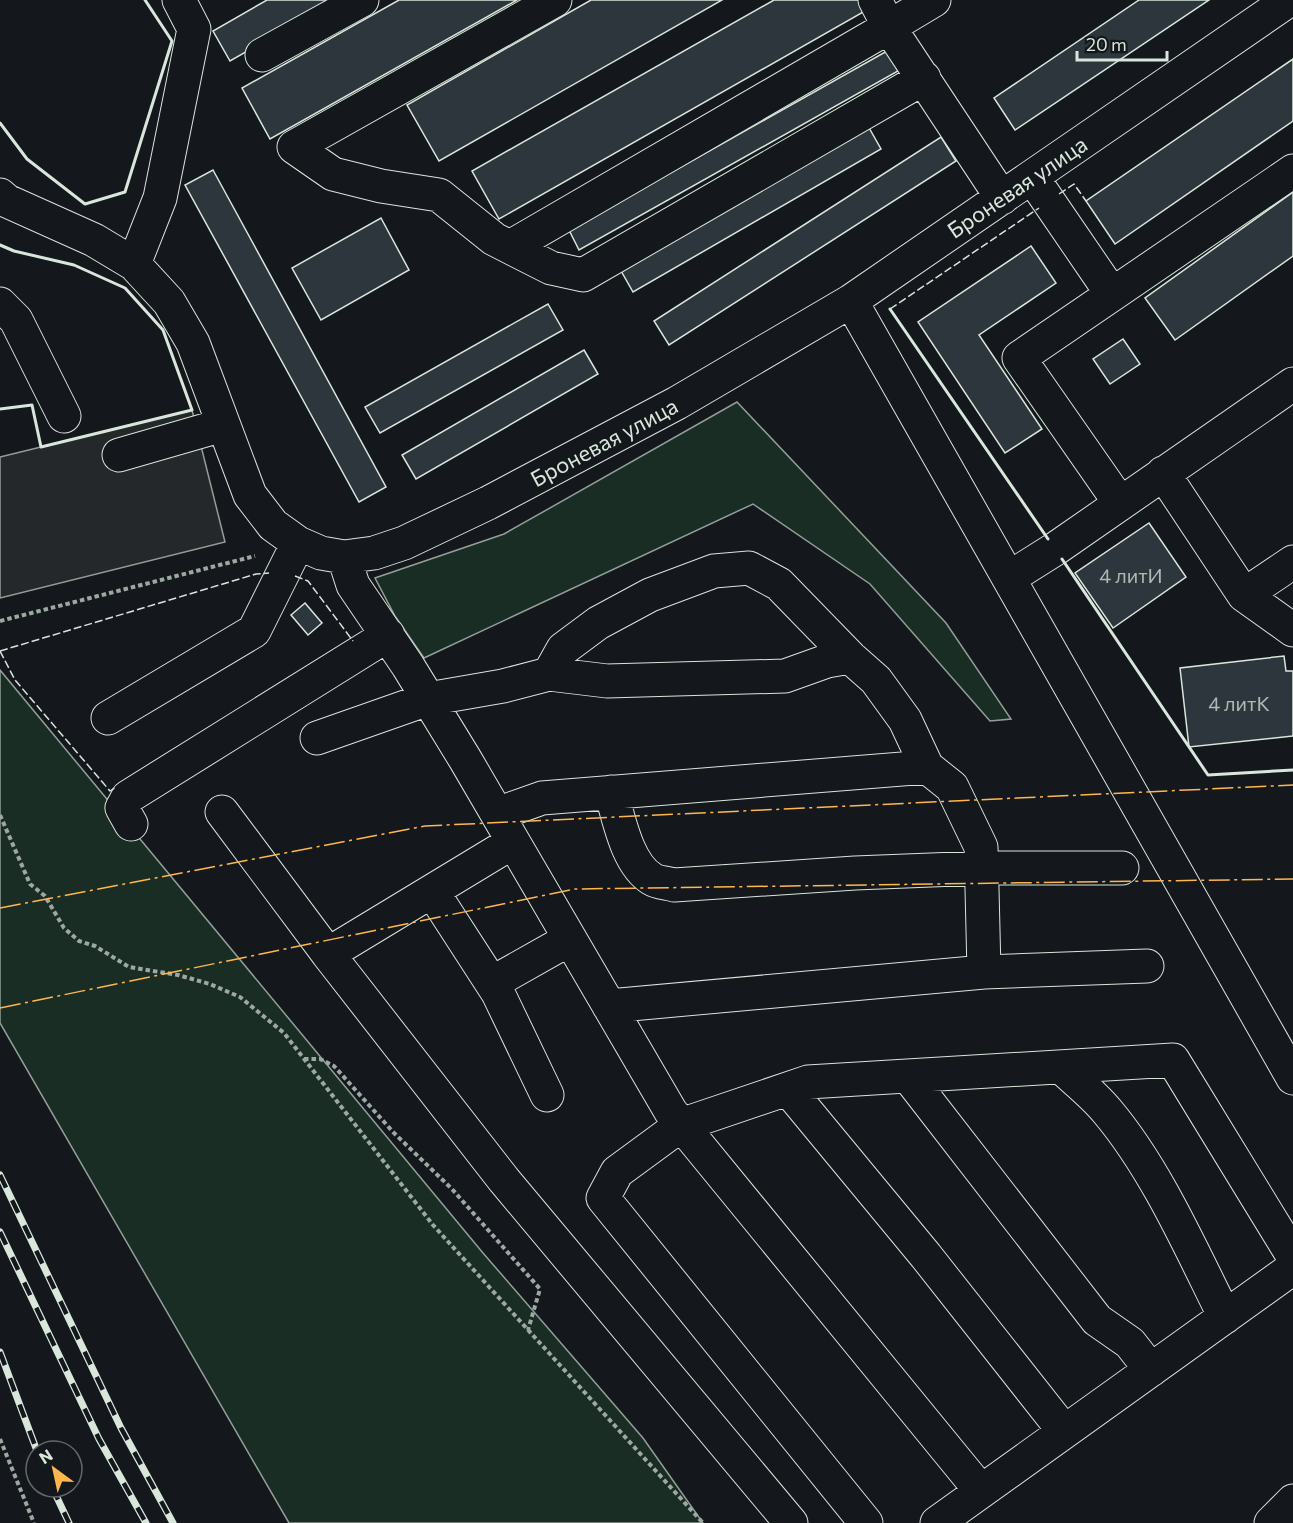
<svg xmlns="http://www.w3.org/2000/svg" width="1293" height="1523" viewBox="0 0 1293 1523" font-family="Commissioner,sans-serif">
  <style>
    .green { fill: #1a2d24; stroke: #939e99; stroke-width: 1.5 }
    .parking { fill: #24282b; stroke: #939e99; stroke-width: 1.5 }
    .building { fill: #2c363c; stroke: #d8e6dc; stroke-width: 1.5 }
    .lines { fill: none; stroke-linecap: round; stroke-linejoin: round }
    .minor-casing { stroke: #d8e6dc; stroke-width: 35 }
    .path { stroke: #9da8a2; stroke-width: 4; stroke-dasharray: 4.5 3; stroke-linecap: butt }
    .minor { stroke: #14181c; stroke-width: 33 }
    .rail-casing { stroke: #d8e6dc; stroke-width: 7 }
    .rail { stroke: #14181c; stroke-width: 4.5; stroke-dasharray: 14; stroke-linecap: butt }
    .fence { stroke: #d8e6dc; stroke-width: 1.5; stroke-dasharray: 8 3; stroke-linecap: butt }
    .wall { stroke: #d8e6dc; stroke-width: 3 }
    .power { stroke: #ffb74d; stroke-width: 1.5; stroke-dasharray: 21 4.5 3 4.5; stroke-linecap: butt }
    .labels { text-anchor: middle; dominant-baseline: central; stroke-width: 4.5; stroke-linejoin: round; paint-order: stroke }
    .number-label { font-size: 20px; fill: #adbab4 }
    .street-label { font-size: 22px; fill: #d8e6dc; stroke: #14181c }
  </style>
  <rect width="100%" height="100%" fill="#14181c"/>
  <!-- green -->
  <path class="green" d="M 737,402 L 946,623 L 1011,719 L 990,721 L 870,584 L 753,504 L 424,658 L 395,616 L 375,578 L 504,534 Z
    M 0,670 L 483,1253 L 643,1438 L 703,1523 L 289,1523 L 0,1023 Z"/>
  <!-- parking -->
  <path class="parking" d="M 192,410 L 225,542 L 0,598 L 0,457 Z"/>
  <!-- building -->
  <path class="building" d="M 267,0 L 336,0 L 230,61 L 213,31 Z
    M 399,0 L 517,0 L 270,139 L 242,88 Z
    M 591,0 L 722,0 L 439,161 L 407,105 Z
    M 774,0 L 859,0 L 865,11 L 499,219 L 472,171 Z
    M 1139,0 L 1209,0 L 1015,130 L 994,98 Z
    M 887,51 L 898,71 L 579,250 L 569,230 Z
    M 1293,59 L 1293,121 L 1115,244 L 1086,201 Z
    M 868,126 L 881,149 L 633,292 L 620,269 Z
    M 941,137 L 956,161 L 669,345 L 654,321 Z
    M 213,170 L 386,487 L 359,502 L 185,185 Z
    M 1293,192 L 1293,256 L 1175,340 L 1145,298 Z
    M 381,218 L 409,270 L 321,320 L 292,268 Z
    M 1031,246 L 1056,283 L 979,335 L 1042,429 L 1005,453 L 918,322 Z
    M 548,304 L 563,330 L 380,433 L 365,407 Z
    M 1123,339 L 1140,364 L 1110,384 L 1093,359 Z
    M 584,350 L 598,374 L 416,479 L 402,455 Z
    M 1149,523 L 1186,577 L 1113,628 L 1075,573 Z
    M 305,603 L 322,623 L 308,635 L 291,615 Z
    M 1284,656 L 1286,671 L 1293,671 L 1293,736 L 1189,747 L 1180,668 Z"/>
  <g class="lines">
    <!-- minor casing -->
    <g class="minor-casing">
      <path id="minor" d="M 555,0 L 294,147 L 333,174 L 381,186 L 439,195 L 494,239 L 551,268 L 583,275 L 924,78
        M 934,0 L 889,27 L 1002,198
        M 262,55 L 362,0
        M 1032,177 L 1112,294
        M 0,195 L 7,201 L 94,240 L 134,264 L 169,302 L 193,343 L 250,495 L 273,525 L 298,543 L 321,553 L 344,557 L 374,553 L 404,543 L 488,503 L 677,403 L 851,301 L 1289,0
        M 510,247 L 889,27 L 875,0
        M 134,264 L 160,198 L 194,29 L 179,0
        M 851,301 L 1293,1078
        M 0,304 L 16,320 L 64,416
        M 119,455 L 223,425
        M 1163,473 L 1244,595 L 1293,562
        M 1120,503 L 1019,358 L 1293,171
        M 344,557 L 353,585 L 408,666 L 465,759 L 671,1112 L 981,1491
        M 1009,578 L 1055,549 L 1293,384
        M 1244,595 L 1293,630
        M 549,674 L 563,649 L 598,623 L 650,595 L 714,571 L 749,568 L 779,584 L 850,657
        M 108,718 L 254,631 L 298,543
        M 317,738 L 428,699 L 503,686 L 549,674 L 607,681 L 785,676 L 827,661 L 850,657 L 876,680 L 905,720 L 927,767
        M 611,792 C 619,819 627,864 652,879 C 658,883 668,883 674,885 L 855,873 L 982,868 L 1122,868
        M 222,812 L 328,954
        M 497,814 L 542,798 L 927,767 L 952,787 L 981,847 L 984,972
        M 131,824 L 122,808 L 128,797 L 388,635
        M 513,842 L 328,954 L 504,1180 L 791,1523
        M 432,891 L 498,993 L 547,1095
        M 492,983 L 570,939
        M 609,1006 L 984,972 L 1147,966
        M 1061,1067 C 1076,1081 1094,1095 1107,1111 C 1156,1169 1191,1249 1225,1317
        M 908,1076 L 1097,1320 L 1130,1343 L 1151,1370
        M 788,1089 L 926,1256 L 1064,1431
        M 866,1523 L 603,1198 L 617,1172 L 681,1125 L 808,1082 L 1173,1060 L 1293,1256
        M 937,1523 L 1293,1268
        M 1271,1523 L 1293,1501"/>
    </g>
    <!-- path -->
    <path class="path" d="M 0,621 L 255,556
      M 0,815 L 30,884 L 45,896 L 64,928 L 79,941 L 95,946 L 129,967 L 178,975 L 210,984 L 240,997 L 284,1033 L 433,1225 L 703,1523
      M 304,1059 L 320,1059 L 334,1066 L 394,1133 L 452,1189 L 540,1289 L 528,1330
      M 0,1439 L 34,1523"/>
    <!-- minor -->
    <use href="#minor" class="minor"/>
    <!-- rail casing -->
    <g class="rail-casing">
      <path id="rail" d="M 0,1175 L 121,1428 L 173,1523
        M 0,1232 L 99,1439 L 146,1523
        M 0,1352 L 37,1451
        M 52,1487 L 69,1523"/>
    </g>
    <!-- rail -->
    <use href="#rail" class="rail"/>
    <!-- fence -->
    <path class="fence" d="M 1059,194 L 1074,184 L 1086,201
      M 890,309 L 1039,208
      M 295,576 L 308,581 L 353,641
      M 0,651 L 15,680 L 110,791 L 116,787
      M 0,651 L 256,574 L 269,573"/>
    <!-- wall -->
    <path class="wall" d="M 0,123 L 27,159 L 85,204 L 125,192 L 172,41 L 145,0
      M 0,245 L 14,251 L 74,265 L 125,288 L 163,330 L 192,410 L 41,447 L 32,405 L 0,409
      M 890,309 L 1048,539
      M 1062,559 L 1208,775 L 1293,770"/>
    <!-- power -->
    <path class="power" d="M 0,908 L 425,826 L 1293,785
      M 0,1008 L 575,889 L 1293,879"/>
  </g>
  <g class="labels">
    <!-- number labels -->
    <g class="number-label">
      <text x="1131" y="575">4 литИ</text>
      <text x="1239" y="703">4 литК</text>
    </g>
    <!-- street labels -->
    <g class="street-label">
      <text transform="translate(1017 187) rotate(-34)">Броневая улица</text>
      <text transform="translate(604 442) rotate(-28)">Броневая улица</text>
    </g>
  </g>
  <!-- north arrow -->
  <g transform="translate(54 1469) rotate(327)"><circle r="28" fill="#14181c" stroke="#626a69" stroke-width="1.5"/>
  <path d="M0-4.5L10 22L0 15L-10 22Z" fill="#ffb74d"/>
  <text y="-9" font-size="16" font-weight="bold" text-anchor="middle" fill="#d8e6dc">N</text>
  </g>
  <!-- scale -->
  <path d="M1077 51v9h90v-9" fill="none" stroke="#d8e6dc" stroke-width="3"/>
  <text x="1086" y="51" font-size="18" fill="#d8e6dc" stroke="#14181c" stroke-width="4.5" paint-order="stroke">20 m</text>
</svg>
